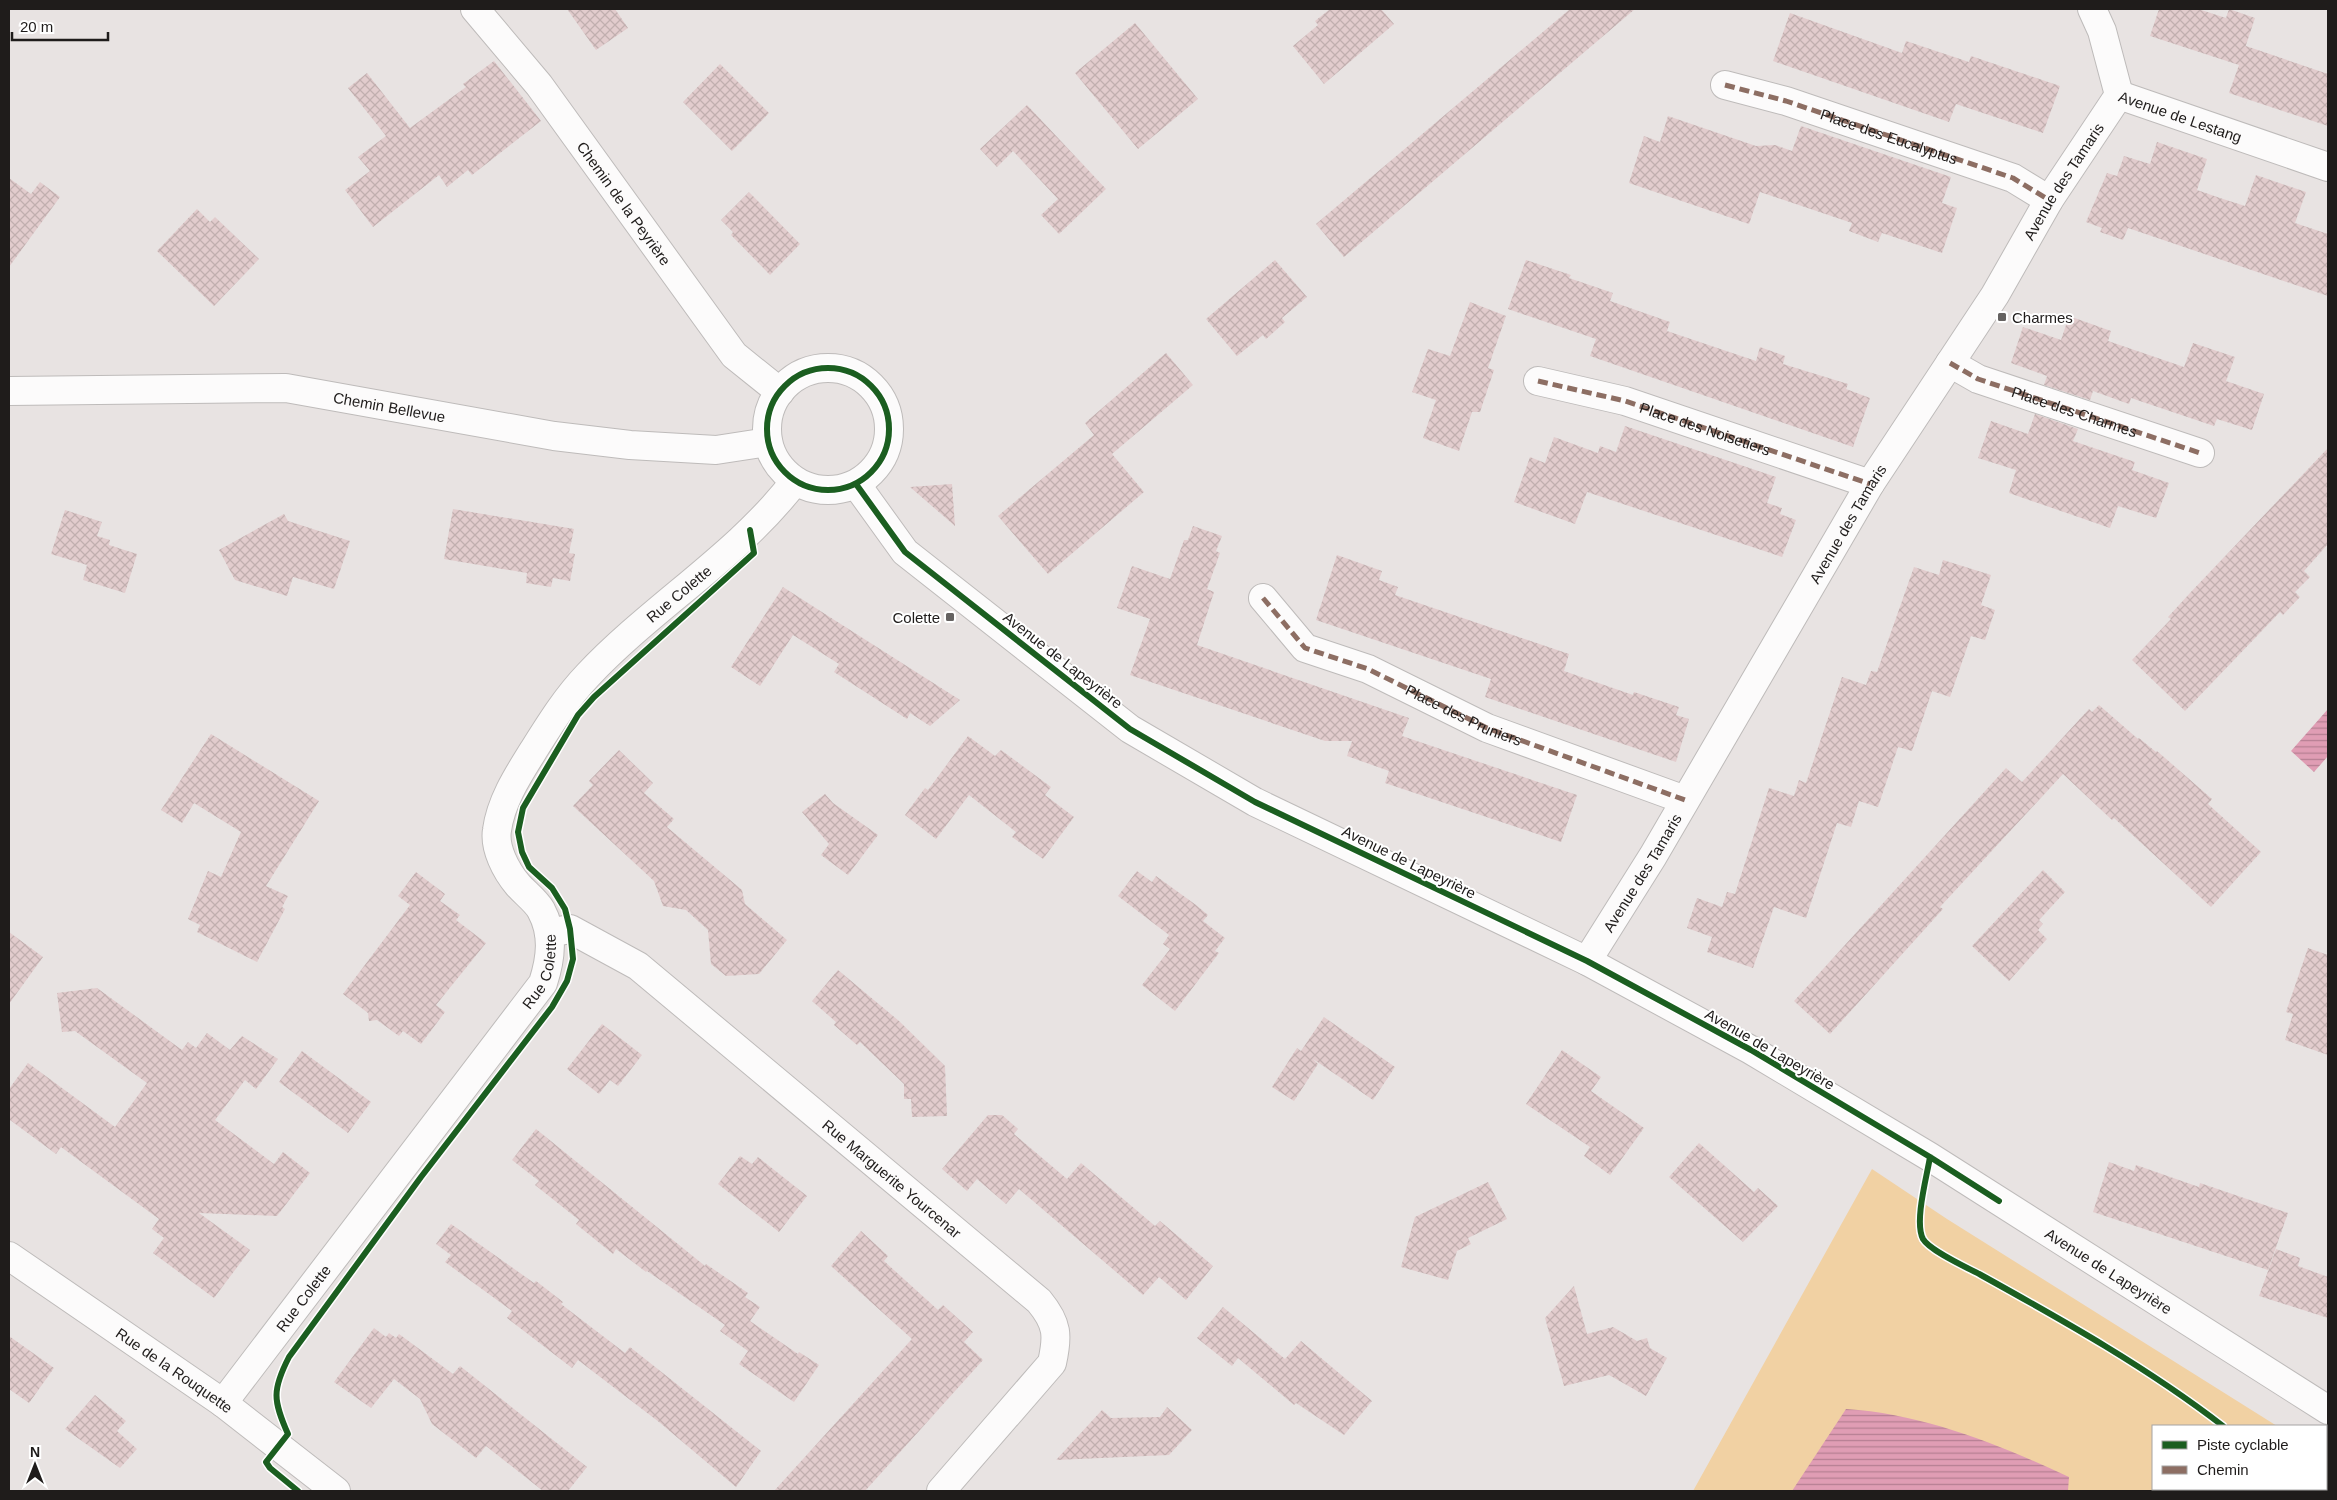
<svg xmlns="http://www.w3.org/2000/svg" width="2337" height="1500" viewBox="0 0 2337 1500" font-family="Arial,sans-serif">
  <style>
    .green { fill: #f1d1a3 }
    .water { fill: url(#water-rules) }
    .building { fill: url(#building-cross-hatch) }
    .lines { fill: none; stroke-linecap: round; stroke-linejoin: round }
    .minor-casing { stroke: #bebbba; stroke-width: 30 }
    .minor { stroke: #fcfbfb; stroke-width: 28 }
    .quiet { stroke: #8d6e63; stroke-width: 5; stroke-dasharray: 10 5; stroke-linecap: butt }
    .cycleway-casing { stroke: #fff; stroke-width: 9 }
    .cycleway { stroke: #1b5e20; stroke-width: 6 }
    .poi-dot { fill: #656261; stroke: #fff; stroke-width: 2 }
    .labels { text-anchor: middle; dominant-baseline: central; stroke-width: 4; stroke-linejoin: round; paint-order: stroke }
    .street-label { font-size: 15px; fill: #1f1c1b; stroke: #fff }
    .poi-label { font-size: 15px; fill: #1f1c1b; stroke: #fff; text-anchor: start }
  </style>
  <defs>
    <pattern id="water-rules" width="6" height="5" patternUnits="userSpaceOnUse" patternTransform="scale(1.25)"><rect width="6" height="5" fill="#e09db4"/><path d="M0 2.5h6" fill="none" stroke="#b57f92"/></pattern>
    <pattern id="building-cross-hatch" width="8" height="8" patternUnits="userSpaceOnUse" patternTransform="scale(1.25)"><rect width="8" height="8" fill="#e2cccd"/><path d="M0 0l8 8M0 8l8-8" fill="none" stroke="#c1afaf"/></pattern>
  </defs>
  <rect width="100%" height="100%" fill="#e8e3e2"/>
  <!-- green -->
  <path class="green" d="M 1872,1169 L 1947,1219 L 2277,1426 L 2153,1426 L 2153,1489 L 2326,1489 L 2326,1455 L 2328,1456 L 2328,1491 L 1693,1491 Z"/>
  <!-- water -->
  <path class="water" d="M 2328,709 L 2328,756 L 2314,772 L 2291,751 Z
    M 1846,1409 C 1924,1414 1998,1444 2069,1477 L 2068,1491 L 1792,1491 Z"/>
  <!-- building -->
  <path class="building" d="M 567,9 L 615,9 L 628,28 L 596,50 Z
    M 1330,9 L 1381,9 L 1394,24 L 1324,84 L 1293,46 L 1318,25 L 1315,21 Z
    M 1570,9 L 1635,9 L 1344,257 L 1316,224 Z
    M 2159,9 L 2198,9 L 2226,18 L 2229,9 L 2255,18 L 2245,48 L 2246,46 L 2328,74 L 2328,126 L 2229,93 L 2239,65 L 2150,36 Z
    M 1790,13 L 1902,53 L 1906,41 L 1969,62 L 1971,56 L 2060,86 L 2043,133 L 1956,104 L 1949,122 L 1773,61 Z
    M 1135,23 L 1198,99 L 1138,149 L 1075,73 Z
    M 494,61 L 541,121 L 472,175 L 468,170 L 447,187 L 439,175 L 373,227 L 345,190 L 370,171 L 358,157 L 386,136 L 348,88 L 367,73 L 410,128 L 466,87 L 463,84 Z
    M 720,64 L 769,113 L 732,151 L 683,102 Z
    M 1027,105 L 1106,189 L 1059,234 L 1041,215 L 1058,199 L 1013,151 L 997,167 L 980,149 Z
    M 1668,116 L 1756,146 L 1775,145 L 1792,151 L 1801,126 L 1951,177 L 1942,203 L 1957,208 L 1942,253 L 1882,233 L 1878,242 L 1849,231 L 1852,223 L 1760,192 L 1749,224 L 1629,183 L 1644,136 L 1660,142 Z
    M 2157,142 L 2207,159 L 2197,190 L 2220,198 L 2245,206 L 2256,175 L 2306,192 L 2295,223 L 2328,234 L 2328,296 L 2128,228 L 2123,240 L 2100,232 L 2102,228 L 2086,222 L 2107,173 L 2117,176 L 2124,156 L 2150,164 Z
    M 9,178 L 31,194 L 40,182 L 60,197 L 9,267 Z
    M 749,192 L 800,244 L 770,275 L 731,235 L 733,232 L 721,220 Z
    M 197,209 L 210,222 L 215,217 L 259,259 L 214,306 L 157,251 Z
    M 1275,260 L 1307,297 L 1282,318 L 1285,322 L 1266,339 L 1263,335 L 1237,356 L 1206,319 Z
    M 1526,260 L 1571,275 L 1569,278 L 1613,293 L 1610,301 L 1670,322 L 1667,331 L 1756,361 L 1760,347 L 1785,356 L 1783,364 L 1848,384 L 1846,389 L 1870,398 L 1853,447 L 1590,356 L 1596,339 L 1508,309 Z
    M 1470,302 L 1506,316 L 1488,368 L 1494,370 L 1480,412 L 1472,412 L 1459,451 L 1423,438 L 1436,400 L 1412,392 L 1428,349 L 1450,356 Z
    M 2069,316 L 2111,331 L 2108,341 L 2184,367 L 2193,343 L 2235,357 L 2226,381 L 2264,394 L 2252,430 L 2217,419 L 2214,426 L 2131,398 L 2129,404 L 2093,391 L 2090,400 L 2044,385 L 2047,376 L 2011,363 L 2023,327 L 2061,340 Z
    M 1166,353 L 1193,385 L 1112,454 L 1144,492 L 1048,574 L 998,516 L 1094,435 L 1085,423 Z
    M 2035,414 L 2078,429 L 2073,441 L 2135,462 L 2132,470 L 2169,483 L 2156,518 L 2118,506 L 2110,528 L 2009,493 L 2016,470 L 1978,458 L 1991,421 L 2028,434 Z
    M 1625,426 L 1776,477 L 1767,503 L 1782,508 L 1780,514 L 1796,520 L 1782,557 L 1587,492 L 1575,524 L 1514,502 L 1530,457 L 1545,463 L 1554,437 L 1598,453 L 1600,446 L 1616,452 Z
    M 2328,448 L 2328,544 L 2304,571 L 2310,577 L 2295,592 L 2300,597 L 2283,615 L 2280,612 L 2185,711 L 2132,660 L 2171,619 L 2168,617 L 2190,593 Z
    M 952,484 L 955,526 L 910,487 Z
    M 453,509 L 574,529 L 569,553 L 575,554 L 570,581 L 553,578 L 551,587 L 526,583 L 527,573 L 444,559 Z
    M 65,510 L 102,522 L 97,536 L 110,540 L 109,545 L 137,554 L 125,593 L 83,580 L 87,565 L 51,554 Z
    M 284,514 L 288,521 L 350,541 L 334,589 L 293,577 L 287,596 L 235,580 L 219,550 Z
    M 1193,526 L 1222,536 L 1216,551 L 1220,553 L 1207,589 L 1214,592 L 1197,645 L 1409,718 L 1402,736 L 1577,795 L 1561,842 L 1385,783 L 1389,771 L 1347,756 L 1352,741 L 1325,741 L 1130,675 L 1150,619 L 1117,608 L 1132,566 L 1170,579 L 1184,540 L 1188,540 Z
    M 1337,555 L 1382,571 L 1379,580 L 1398,587 L 1395,595 L 1569,654 L 1564,671 L 1633,695 L 1634,692 L 1679,707 L 1676,715 L 1689,719 L 1676,762 L 1485,697 L 1491,679 L 1316,620 Z
    M 1943,560 L 1991,575 L 1981,605 L 1995,610 L 1985,640 L 1971,636 L 1950,697 L 1932,691 L 1912,751 L 1898,747 L 1878,807 L 1859,801 L 1851,827 L 1837,823 L 1806,918 L 1774,907 L 1753,968 L 1707,952 L 1712,937 L 1687,928 L 1697,898 L 1722,907 L 1727,892 L 1735,894 L 1769,788 L 1794,796 L 1799,780 L 1806,783 L 1842,677 L 1866,685 L 1871,671 L 1877,672 L 1914,567 L 1939,575 Z
    M 783,587 L 825,614 L 960,700 L 930,726 L 910,713 L 907,719 L 834,672 L 839,664 L 793,635 L 760,686 L 731,667 Z
    M 2099,705 L 2138,739 L 2139,738 L 2156,752 L 2157,751 L 2212,799 L 2208,804 L 2261,852 L 2211,907 L 2114,818 L 2112,820 L 2063,774 L 1940,907 L 1943,909 L 1830,1034 L 1794,1001 L 2006,768 L 2022,782 L 2089,709 L 2092,712 Z
    M 211,734 L 319,801 L 266,886 L 288,896 L 282,907 L 285,909 L 257,962 L 197,932 L 200,925 L 188,919 L 208,871 L 221,877 L 241,832 L 194,803 L 182,823 L 161,810 Z
    M 968,736 L 995,756 L 1001,750 L 1051,787 L 1045,795 L 1074,817 L 1043,859 L 1012,837 L 1016,832 L 969,795 L 936,839 L 905,815 L 925,788 L 928,790 Z
    M 619,750 L 653,783 L 644,793 L 674,819 L 667,827 L 742,890 L 745,904 L 787,940 L 759,974 L 726,976 L 711,964 L 708,930 L 686,910 L 663,906 L 654,881 L 573,806 L 593,785 L 589,781 Z
    M 825,794 L 833,803 L 878,835 L 848,875 L 821,855 L 829,844 L 802,812 Z
    M 2043,870 L 2065,892 L 2039,920 L 2043,924 L 2038,930 L 2047,939 L 2009,981 L 1972,946 Z
    M 1137,871 L 1152,882 L 1156,876 L 1196,905 L 1208,915 L 1203,921 L 1225,938 L 1215,951 L 1219,953 L 1175,1011 L 1142,985 L 1170,949 L 1163,944 L 1169,935 L 1118,896 Z
    M 416,872 L 445,894 L 440,901 L 460,915 L 456,920 L 486,943 L 436,1005 L 445,1012 L 421,1044 L 403,1031 L 399,1036 L 377,1020 L 369,1021 L 368,1013 L 343,994 L 410,905 L 398,896 Z
    M 9,932 L 43,957 L 9,1004 Z
    M 2308,948 L 2328,955 L 2328,1055 L 2285,1040 L 2293,1014 L 2286,1012 Z
    M 838,970 L 899,1021 L 945,1066 L 947,1116 L 912,1117 L 911,1099 L 904,1099 L 904,1084 L 860,1042 L 857,1045 L 834,1025 L 836,1022 L 812,1001 Z
    M 97,988 L 182,1050 L 188,1042 L 196,1048 L 207,1033 L 230,1050 L 242,1036 L 278,1059 L 256,1089 L 245,1080 L 215,1120 L 274,1164 L 283,1152 L 310,1173 L 277,1216 L 199,1213 L 250,1250 L 214,1298 L 153,1253 L 164,1238 L 152,1229 L 159,1219 L 61,1147 L 56,1154 L 10,1120 L 9,1089 L 28,1063 L 115,1127 L 147,1083 L 75,1031 L 62,1032 L 57,993 Z
    M 1324,1017 L 1395,1067 L 1373,1100 L 1313,1059 L 1318,1064 L 1294,1101 L 1272,1087 L 1297,1048 L 1301,1051 Z
    M 602,1024 L 642,1055 L 618,1086 L 610,1080 L 599,1094 L 567,1069 Z
    M 1562,1050 L 1601,1077 L 1591,1091 L 1644,1128 L 1610,1175 L 1584,1156 L 1590,1147 L 1526,1104 Z
    M 302,1051 L 371,1102 L 348,1133 L 279,1082 Z
    M 988,1115 L 1002,1115 L 1018,1129 L 1014,1134 L 1067,1179 L 1081,1163 L 1155,1226 L 1160,1221 L 1213,1266 L 1186,1300 L 1159,1277 L 1143,1295 L 1019,1189 L 1006,1204 L 977,1179 L 967,1191 L 942,1169 Z
    M 536,1129 L 705,1266 L 706,1264 L 748,1293 L 745,1297 L 760,1307 L 750,1321 L 798,1354 L 799,1352 L 819,1365 L 794,1402 L 739,1364 L 748,1351 L 720,1331 L 725,1325 L 647,1271 L 646,1272 L 616,1249 L 613,1254 L 576,1224 L 579,1220 L 535,1185 L 539,1181 L 512,1160 Z
    M 1699,1143 L 1754,1192 L 1758,1188 L 1778,1206 L 1743,1242 L 1669,1177 Z
    M 740,1156 L 752,1164 L 758,1157 L 807,1196 L 779,1232 L 718,1184 Z
    M 2109,1162 L 2134,1171 L 2136,1165 L 2199,1187 L 2200,1183 L 2288,1213 L 2268,1270 L 2093,1212 Z
    M 1488,1182 L 1507,1219 L 1468,1238 L 1471,1244 L 1457,1251 L 1448,1280 L 1401,1267 L 1415,1217 Z
    M 451,1224 L 534,1283 L 536,1281 L 563,1302 L 561,1304 L 625,1353 L 630,1347 L 761,1451 L 736,1487 L 659,1422 L 578,1360 L 572,1368 L 507,1318 L 512,1311 L 445,1262 L 451,1255 L 436,1244 Z
    M 861,1231 L 888,1256 L 884,1261 L 938,1310 L 943,1305 L 973,1332 L 964,1342 L 983,1360 L 865,1491 L 774,1491 L 912,1339 L 831,1266 Z
    M 2276,1249 L 2300,1258 L 2298,1266 L 2328,1277 L 2328,1318 L 2259,1296 Z
    M 1574,1286 L 1587,1334 L 1613,1327 L 1637,1341 L 1647,1338 L 1650,1348 L 1667,1358 L 1646,1396 L 1609,1375 L 1564,1386 L 1545,1318 Z
    M 1223,1307 L 1285,1359 L 1301,1341 L 1372,1401 L 1344,1435 L 1296,1403 L 1294,1405 L 1238,1358 L 1232,1366 L 1197,1338 Z
    M 374,1328 L 386,1337 L 389,1333 L 396,1338 L 399,1334 L 453,1374 L 460,1366 L 587,1467 L 568,1491 L 543,1491 L 486,1446 L 476,1458 L 432,1424 L 420,1399 L 394,1379 L 371,1408 L 334,1382 Z
    M 9,1336 L 54,1368 L 29,1403 L 9,1389 Z
    M 95,1395 L 126,1421 L 117,1431 L 137,1449 L 120,1468 L 65,1429 Z
    M 1167,1407 L 1192,1430 L 1169,1455 L 1056,1460 L 1102,1410 L 1111,1418 L 1160,1417 Z"/>
  <g class="lines">
    <!-- minor casing -->
    <g class="minor-casing">
      <g id="minor">
        <path id="s1" d="M 475,9 L 539,85 L 734,355 L 780,392"/>
        <path d="M 2092,9 L 2102,31 L 2119,95"/>
        <path d="M 1725,85 L 1786,101 L 2013,178 L 2049,200"/>
        <path id="s2" d="M 2119,95 L 2328,167"/>
        <path d="M 1950,363 L 1978,379 L 2200,453"/>
        <circle cx="828" cy="429" r="61"/>
        <path d="M 1538,381 L 1625,401 L 1870,484"/>
        <path id="s3" d="M 9,391 L 286,388 L 554,436 L 630,445 L 716,450 L 768,442"/>
        <path id="s4" d="M 856,484 L 905,552 L 1130,729 L 1255,802 L 1587,961 L 1751,1050 L 1930,1157 L 2328,1410"/>
        <path d="M 1263,598 L 1305,648 L 1368,669 L 1487,728 L 1685,800"/>
        <path id="s5" d="M 549,933 L 570,929 L 638,966 L 1039,1301 C 1058,1324 1058,1336 1052,1363 L 941,1491"/>
        <path id="s6" d="M 1587,961 L 1653,856 L 1870,484 L 1995,295 L 2049,200 L 2119,95"/>
        <path id="s7" d="M 9,1256 L 223,1403 L 336,1491"/>
        <path id="s8" d="M 223,1403 L 543,983 C 551,958 554,934 541,910 C 536,901 525,893 518,885 C 506,871 494,848 497,830 C 501,801 518,775 533,751 C 550,724 566,698 588,675 C 652,607 739,555 795,481"/>
      </g>
    </g>
    <!-- minor -->
    <use href="#minor" class="minor"/>
    <!-- quiet -->
    <g class="quiet">
      <path id="s9" d="M 1725,85 L 1786,101 L 2013,178 L 2049,200"/>
      <path id="s10" d="M 1950,363 L 1978,379 L 2200,453"/>
      <path id="s11" d="M 1538,381 L 1625,401 L 1870,484"/>
      <path id="s12" d="M 1263,598 L 1305,648 L 1368,669 L 1487,728 L 1685,800"/>
      <path d="M 2302,1489 L 2305,1491"/>
    </g>
    <!-- cycleway casing -->
    <g class="cycleway-casing">
      <path id="cycleway" d="M767 429a61 61 0 1 1 122 0a61 61 0 1 1-122 0Z
        M 856,484 L 905,552 L 1130,729 L 1255,802 L 1587,961 L 1751,1050 L 1930,1157 L 1999,1201
        M 1930,1157 C 1927,1176 1914,1222 1923,1239 C 1930,1251 1968,1268 1981,1275 C 2064,1321 2148,1368 2223,1426
        M 298,1491 L 270,1468 L 266,1462 L 288,1434 C 273,1400 272,1390 289,1357 L 421,1177 L 552,1007 L 567,981 L 573,959 L 570,929 L 565,909 L 552,888 L 529,867 L 522,852 L 518,832 L 523,808 L 578,715 L 594,697 L 754,553 L 750,530"/>
    </g>
    <!-- cycleway -->
    <use href="#cycleway" class="cycleway"/>
  </g>
  <!-- markers -->
  <g class="poi-dot">
    <rect x="1997" y="312" width="10" height="10" rx="2.5"/>
    <rect x="945" y="612" width="10" height="10" rx="2.5"/>
  </g>
  <g class="labels">
    <!-- street labels -->
    <g class="street-label">
      <text stroke="none"><textPath href="#s2" startOffset="65">Avenue de Lestang</textPath></text>
      <text stroke="none"><textPath href="#s9" startOffset="172">Place des Eucalyptus</textPath></text>
      <text stroke="none"><textPath href="#s6" startOffset="914">Avenue des Tamaris</textPath></text>
      <text stroke="none"><textPath href="#s1" startOffset="245">Chemin de la Peyrière</textPath></text>
      <text stroke="none"><textPath href="#s3" startOffset="382">Chemin Bellevue</textPath></text>
      <text stroke="none"><textPath href="#s10" startOffset="134">Place des Charmes</textPath></text>
      <text stroke="none"><textPath href="#s11" startOffset="174">Place des Noisetiers</textPath></text>
      <text stroke="none"><textPath href="#s6" startOffset="509">Avenue des Tamaris</textPath></text>
      <text stroke="none"><textPath href="#s8" startOffset="1001">Rue Colette</textPath></text>
      <text transform="translate(1063 660) rotate(38)">Avenue de Lapeyrière</text>
      <text stroke="none"><textPath href="#s12" startOffset="238">Place des Pruniers</textPath></text>
      <text transform="translate(1409 862) rotate(26)">Avenue de Lapeyrière</text>
      <text stroke="none"><textPath href="#s6" startOffset="104">Avenue des Tamaris</textPath></text>
      <text stroke="none"><textPath href="#s8" startOffset="538">Rue Colette</textPath></text>
      <text transform="translate(1770 1049) rotate(30)">Avenue de Lapeyrière</text>
      <text stroke="none"><textPath href="#s5" startOffset="430">Rue Marguerite Yourcenar</textPath></text>
      <text stroke="none"><textPath href="#s4" startOffset="1490">Avenue de Lapeyrière</textPath></text>
      <text stroke="none"><textPath href="#s8" startOffset="132">Rue Colette</textPath></text>
      <text stroke="none"><textPath href="#s7" startOffset="201">Rue de la Rouquette</textPath></text>
    </g>
    <!-- poi labels -->
    <g class="poi-label">
      <text x="2012" y="317">Charmes</text>
      <text x="940" y="617" text-anchor="end">Colette</text>
    </g>
  </g>
  <!-- border -->
  <rect width="2337" height="1500" fill="none" stroke="#1f1c1b" stroke-width="20"/>
  <!-- legend -->
  <rect x="2152" y="1425" width="175" height="65" fill="#ffffff" stroke="#a5a4a4"/>
  <rect x="2162" y="1441" width="25" height="8" fill="#1b5e20" stroke="#a5a4a4"/>
  <text x="2197" y="1450" font-size="15" fill="#1f1c1b">Piste cyclable</text>
  <rect x="2162" y="1466" width="25" height="8" fill="#8d6e63" stroke="#a5a4a4"/>
  <text x="2197" y="1475" font-size="15" fill="#1f1c1b">Chemin</text>
  <!-- north arrow -->
  <g transform="translate(35 1465)" stroke="#ffffff" stroke-width="4" paint-order="stroke">
  <path d="M0-4L9 19L0 12L-9 19Z" fill="#1f1c1b"/>
  <text y="-8" font-size="14" font-weight="bold" text-anchor="middle" fill="#1f1c1b">N</text>
  </g>
  <!-- scale -->
  <path d="M12 32v8h96v-8" fill="none" stroke="#1f1c1b" stroke-width="2.5"/>
  <text x="20" y="32" font-size="15" fill="#1f1c1b" stroke="#ffffff" stroke-width="4" paint-order="stroke">20 m</text>
</svg>
